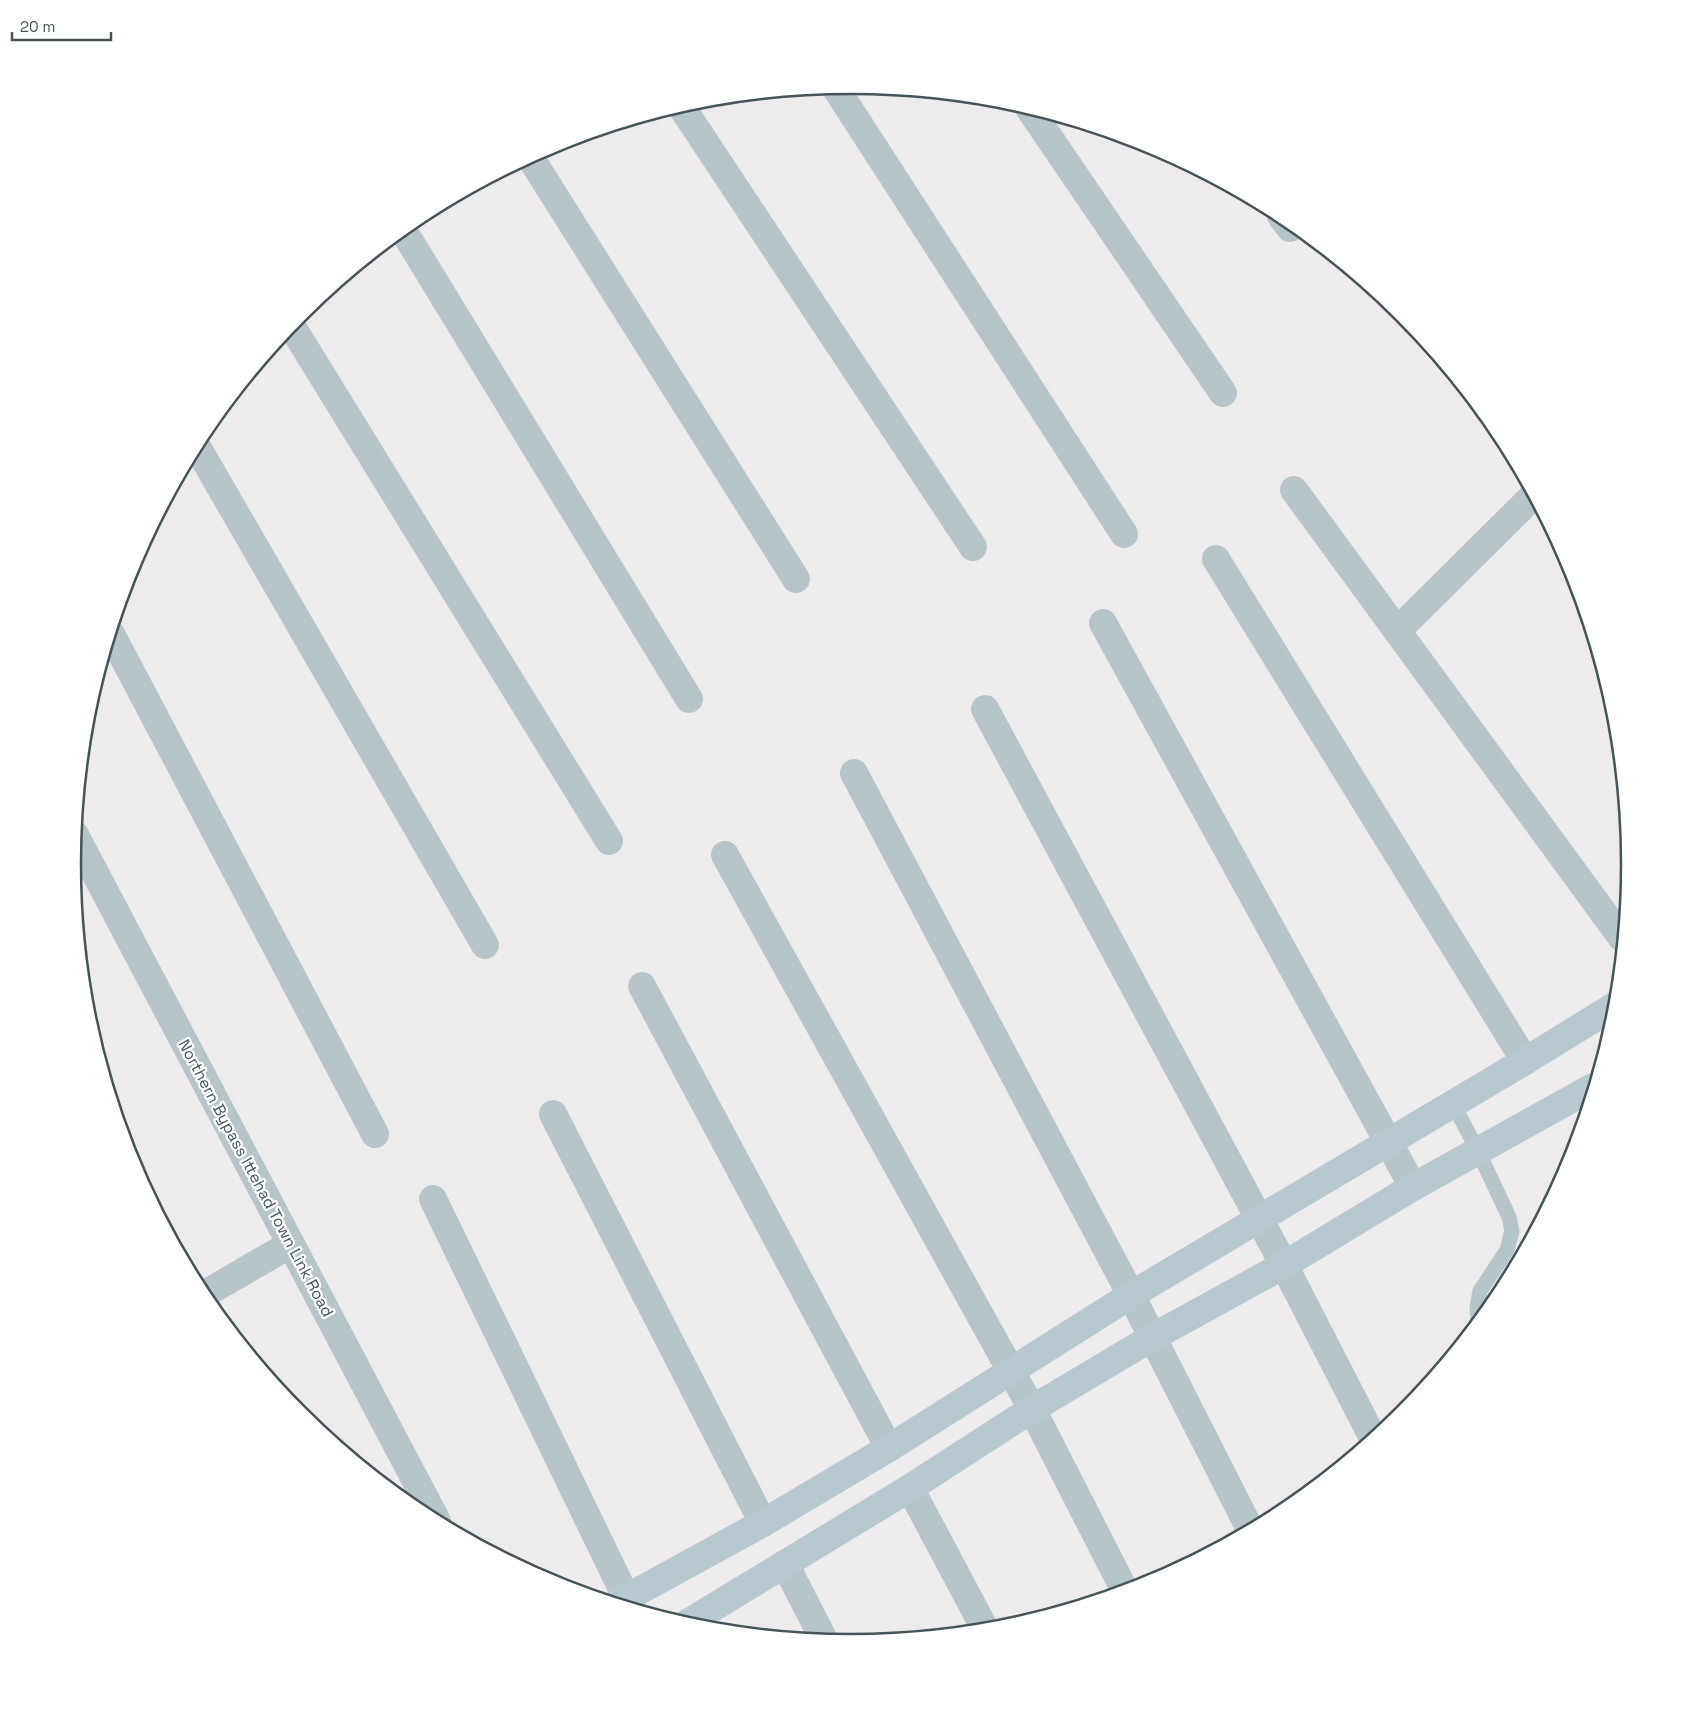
<svg xmlns="http://www.w3.org/2000/svg" width="1702" height="1728" viewBox="0 0 1702 1728" font-family="'Space Grotesk',sans-serif">
  <style>
    .lines { fill: none; stroke-linecap: round; stroke-linejoin: round }
    .service { stroke: #b7c5c8; stroke-width: 15 }
    .minor { stroke: #b7c5c8; stroke-width: 28 }
    .tertiary { stroke: #b7c5c8; stroke-width: 28 }
    .secondary { stroke: #b7c8ce; stroke-width: 28 }
    .labels { text-anchor: middle; dominant-baseline: central; stroke-width: 4.5; stroke-linejoin: round; paint-order: stroke }
    .street-label { font-size: 16px; fill: #445458; stroke: #fff }
    .rim { fill: none; stroke: #445458; stroke-width: 2.5 }
  </style>
  <rect width="100%" height="100%" fill="#eeebec"/>
  <g class="lines">
    <!-- service -->
    <path class="service" d="M 1453,1104 L 1478,1151 L 1509,1217 L 1512,1231 L 1507,1250 L 1480,1291 L 1477,1307 L 1478,1321"/>
    <!-- minor -->
    <path class="minor" d="M 835,87 L 1124,534
      M 681,106 L 973,547
      M 1029,108 L 1223,393
      M 530,157 L 796,579
      M 1281,216 L 1290,228
      M 403,230 L 689,699
      M 291,325 L 609,841
      M 196,445 L 485,945
      M 1294,490 L 1622,938
      M 1216,559 L 1525,1061
      M 1103,623 L 1413,1187
      M 1397,631 L 1533,496
      M 111,634 L 375,1134
      M 985,709 L 1284,1265 L 1373,1438
      M 854,773 L 1131,1295 L 1250,1529
      M 725,855 L 1032,1409 L 1125,1591
      M 642,986 L 889,1448
      M 553,1114 L 763,1523
      M 433,1199 L 626,1597
      M 203,1295 L 291,1244
      M 910,1488 L 985,1629
      M 785,1564 L 824,1640"/>
    <!-- tertiary -->
    <path class="tertiary" d="M 75,835 L 437,1521"/>
    <!-- secondary -->
    <path class="secondary" d="M 617,1603 L 763,1523 L 889,1448 L 1131,1295 L 1525,1061 L 1616,1005
      M 686,1624 L 910,1488 L 1032,1409 L 1153,1337 L 1284,1265 L 1413,1187 L 1593,1087"/>
  </g>
  <g class="labels">
    <!-- street labels -->
    <g class="street-label">
      <text transform="translate(256 1178) rotate(62)">Northern Bypass Ittehad Town Link Road</text>
    </g>
  </g>
  <!-- crop -->
  <path d="M0 0H1702V1728H0ZM81 864a770 770 0 1 1 1540 0a770 770 0 1 1-1540 0Z" fill="#fff" fill-rule="evenodd"/>
  <path class="rim" d="M81 864a770 770 0 1 1 1540 0a770 770 0 1 1-1540 0Z"/>
  <!-- scale -->
  <path d="M12 32v8h99v-8" fill="none" stroke="#445458" stroke-width="2.5"/>
  <text x="20" y="32" font-size="15" fill="#445458" stroke="#ffffff" stroke-width="4" paint-order="stroke">20 m</text>
</svg>
